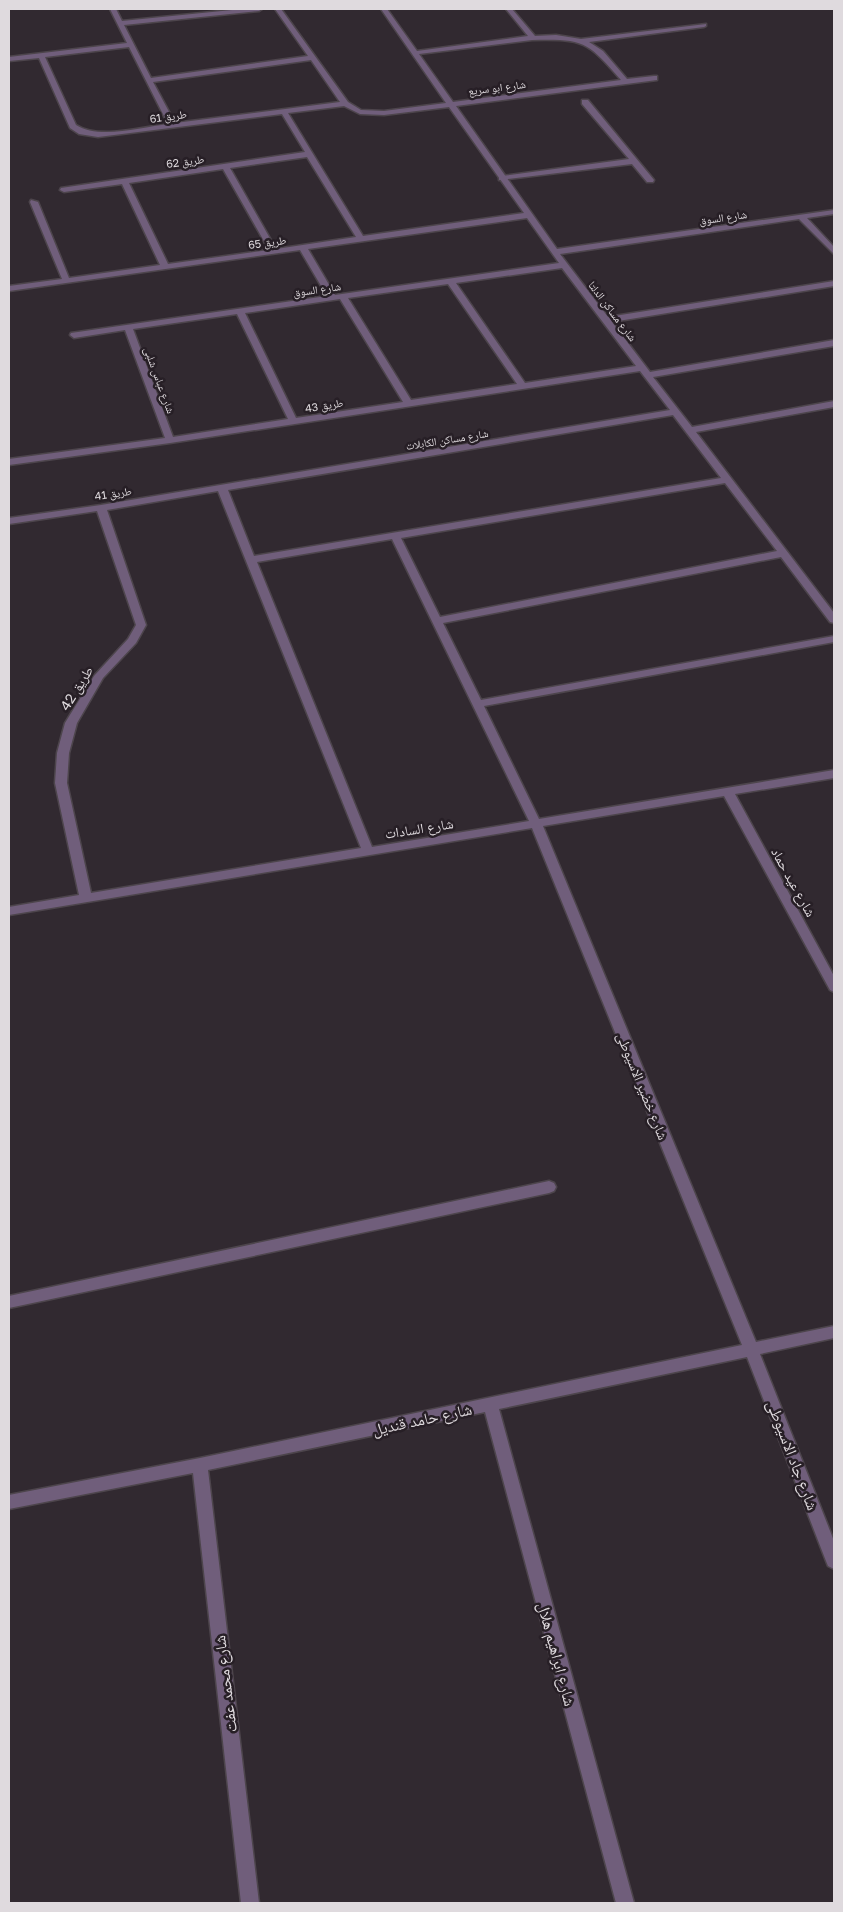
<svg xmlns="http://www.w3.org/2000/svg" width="843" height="1912" viewBox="0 0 843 1912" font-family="'Golos Text','Noto Naskh Arabic',sans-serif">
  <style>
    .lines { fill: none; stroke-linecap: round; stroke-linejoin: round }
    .lane-casing { stroke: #4d454c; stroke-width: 3 }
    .street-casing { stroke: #4d454c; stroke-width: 3 }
    .lane { fill: #705e7b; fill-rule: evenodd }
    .street { fill: #705e7b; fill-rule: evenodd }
    .labels { text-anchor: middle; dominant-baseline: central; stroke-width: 5; stroke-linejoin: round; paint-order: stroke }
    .far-street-label { font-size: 11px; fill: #dfdade; stroke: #271f26 }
    .street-label { font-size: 14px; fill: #dfdade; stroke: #271f26 }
    .near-street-label { font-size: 16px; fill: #dfdade; stroke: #271f26 }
  </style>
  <rect width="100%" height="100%" fill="#312930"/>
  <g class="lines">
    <!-- lane casing -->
    <g class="lane-casing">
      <path id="lane" d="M 582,100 L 588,100 L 654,180 L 653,182 L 647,182 L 632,164 L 499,180 L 499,176 L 502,176 L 629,159 L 582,104 Z
        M 549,1181 L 554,1183 L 556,1187 L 554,1191 L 549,1193 L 9,1308 L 9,1296 Z"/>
    </g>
    <!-- street casing -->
    <g class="street-casing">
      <path id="street" d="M 110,9 L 116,9 L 122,21 L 242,9 L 262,9 L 259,11 L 124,25 L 151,78 L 308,56 L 275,9 L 281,9 L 348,102 L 361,110 L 384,111 L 446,103 L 381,9 L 387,9 L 417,51 L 528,36 L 506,9 L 512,9 L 535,36 L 556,35 L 581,39 L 706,24 L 706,26 L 704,27 L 589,42 L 603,51 L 627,79 L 654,76 L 657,76 L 657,80 L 456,106 L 557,249 L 834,210 L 834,214 L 807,218 L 834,247 L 834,254 L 799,219 L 560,254 L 608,317 L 834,281 L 834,286 L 612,322 L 650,372 L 834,340 L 834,346 L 653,377 L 692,427 L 834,401 L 834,407 L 696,432 L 834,613 L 834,623 L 830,622 L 781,557 L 443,623 L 481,700 L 834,636 L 834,642 L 484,706 L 539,819 L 834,770 L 834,778 L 735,794 L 834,976 L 834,992 L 830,990 L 724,796 L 543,826 L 756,1342 L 834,1326 L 834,1338 L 760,1354 L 834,1541 L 834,1569 L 828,1566 L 826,1561 L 747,1357 L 499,1409 L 634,1903 L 616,1903 L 485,1412 L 208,1470 L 259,1903 L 241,1903 L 193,1473 L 9,1509 L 9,1495 L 200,1458 L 742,1345 L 532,828 L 9,915 L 9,907 L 79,895 L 55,783 L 57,753 L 65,723 L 94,676 L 128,639 L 136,625 L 97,511 L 9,524 L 9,518 L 101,505 L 670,410 L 640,371 L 170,443 L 9,465 L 9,459 L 165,438 L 125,330 L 74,338 L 70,335 L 71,333 L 327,296 L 300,250 L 9,291 L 9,286 L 62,279 L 30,202 L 31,200 L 38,202 L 69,278 L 160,265 L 122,184 L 64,192 L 60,190 L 61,188 L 305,152 L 282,114 L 98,137 L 79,134 L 70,128 L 39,58 L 9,61 L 9,57 L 127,43 ZM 532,40 C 584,39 587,41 621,80 L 453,102 L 419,54 ZM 129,47 L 168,124 C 142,127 99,140 76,125 L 45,57 ZM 311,60 L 340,102 L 175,123 L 153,82 ZM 344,106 L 360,114 L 384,115 L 449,107 L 524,213 L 363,236 L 288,113 ZM 307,157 L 356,237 L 276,249 L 230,168 ZM 223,169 L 269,250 L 168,264 L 129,183 ZM 527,218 L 559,263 L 335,295 L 308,249 ZM 562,268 L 636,366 L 525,383 L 456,283 ZM 448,284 L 517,384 L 411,400 L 348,298 ZM 340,299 L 403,402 L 296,418 L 245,313 ZM 237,314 L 288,419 L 173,437 L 133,329 ZM 673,415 L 721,478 L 254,556 L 228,490 ZM 725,483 L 777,551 L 440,617 L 401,538 ZM 218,491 L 361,848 L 91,893 L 67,783 L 69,753 L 77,723 L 103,678 L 136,643 L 146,625 L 107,510 ZM 392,539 L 529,821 L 372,847 L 257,562 Z"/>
    </g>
    <!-- lane -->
    <use href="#lane" class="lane"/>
    <!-- street -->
    <use href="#street" class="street"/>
  </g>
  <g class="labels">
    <!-- far-street labels -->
    <g class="far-street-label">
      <text transform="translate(497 87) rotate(-7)">شارع ابو سريع</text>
      <text transform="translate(168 116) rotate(-8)">طريق 61</text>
      <text transform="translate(185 161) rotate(-8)">طريق 62</text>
      <text transform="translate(723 217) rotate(-8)">شارع السوق</text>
      <text transform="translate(267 242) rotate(-8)">طريق 65</text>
      <text transform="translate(317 289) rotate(-8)">شارع السوق</text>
      <text transform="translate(613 311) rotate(53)">شارع مساكن الدلتا</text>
      <text transform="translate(160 380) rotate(70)">شارع عباس شلبى</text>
      <text transform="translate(324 405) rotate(-9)">طريق 43</text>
      <text transform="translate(447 439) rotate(-9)">شارع مساكن الكابلات</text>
      <text transform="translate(113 493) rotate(-9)">طريق 41</text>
    </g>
    <!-- street labels -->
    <g class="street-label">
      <text transform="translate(76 688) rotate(-58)">طريق 42</text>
      <text transform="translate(419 828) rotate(-9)">شارع السادات</text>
      <text transform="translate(794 882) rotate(61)">شارع عيد حماد</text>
      <text transform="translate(643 1086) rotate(68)">شارع خضير الاسيوطى</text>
    </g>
    <!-- near-street labels -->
    <g class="near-street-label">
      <text transform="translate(422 1419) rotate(-12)">شارع حامد قنديل</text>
      <text transform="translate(793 1455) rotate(69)">شارع جاد الاسيوطى</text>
      <text transform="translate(557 1654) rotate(75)">شارع ابراهيم هلال</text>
      <text transform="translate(225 1684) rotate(-97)">شارع محمد عفت</text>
    </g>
  </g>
  <!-- border -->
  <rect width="843" height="1912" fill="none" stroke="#dfdade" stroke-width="20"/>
</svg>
